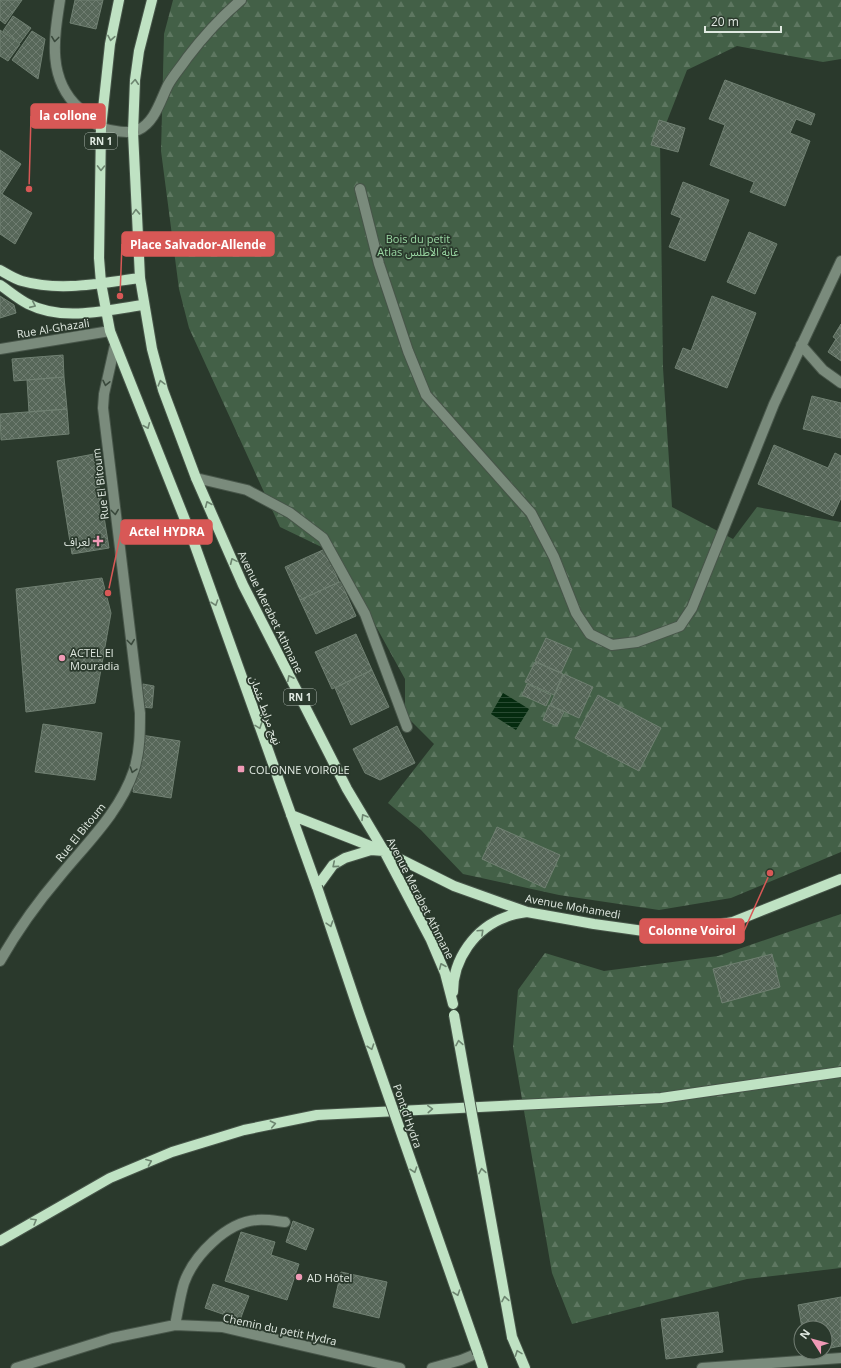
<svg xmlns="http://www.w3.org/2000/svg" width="841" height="1368" viewBox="0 0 841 1368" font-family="'Open Sans','Noto Sans Arabic',sans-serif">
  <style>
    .forest { fill: url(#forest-firs) }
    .water { fill: url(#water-rules) }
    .building { fill: url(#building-cross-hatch); stroke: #708072 }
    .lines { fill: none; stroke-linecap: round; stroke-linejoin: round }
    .minor-casing { stroke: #475549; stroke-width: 12 }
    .major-casing { stroke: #475549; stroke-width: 12 }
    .minor { stroke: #7a8b7c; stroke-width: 10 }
    .major { stroke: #bfe2c3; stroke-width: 10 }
    .major-bridge-casing { stroke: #475549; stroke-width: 12; stroke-linecap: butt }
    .major-bridge { stroke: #bfe2c3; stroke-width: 10 }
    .oneway { stroke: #6d8570 }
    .oneway2 { stroke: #3a493c }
    .poi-dot { fill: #f09ab6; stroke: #2a392c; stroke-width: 1.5 }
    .labels { text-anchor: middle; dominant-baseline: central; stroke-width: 3.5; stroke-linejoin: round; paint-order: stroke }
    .shield { fill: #2a392c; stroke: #a9b4ab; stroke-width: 1 }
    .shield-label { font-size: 10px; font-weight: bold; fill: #e0e9e1 }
    .park-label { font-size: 11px; fill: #9ad7a3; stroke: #2a392c }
    .street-label { font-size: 11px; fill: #e0e9e1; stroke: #2a392c }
    .poi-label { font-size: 11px; fill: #e0e9e1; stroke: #2a392c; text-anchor: start }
    .leader { fill: none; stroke: #d85856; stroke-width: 1.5 }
    .callout-dot { fill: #d85856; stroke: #2a392c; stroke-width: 1.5 }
    .callout { fill: #d85856; stroke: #d85856; stroke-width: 1.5 }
    .callout-label { font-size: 12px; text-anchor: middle; font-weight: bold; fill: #fff }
  </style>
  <defs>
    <pattern id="forest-firs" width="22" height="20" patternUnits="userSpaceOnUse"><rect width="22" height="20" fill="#436047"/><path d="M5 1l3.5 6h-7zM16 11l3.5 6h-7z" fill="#5e7761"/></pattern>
    <pattern id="water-rules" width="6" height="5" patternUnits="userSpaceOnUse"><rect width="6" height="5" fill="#052b0f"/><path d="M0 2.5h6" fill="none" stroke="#294a32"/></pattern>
    <pattern id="building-cross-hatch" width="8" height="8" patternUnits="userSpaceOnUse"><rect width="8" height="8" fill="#576759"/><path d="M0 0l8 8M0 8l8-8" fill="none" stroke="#6f7d71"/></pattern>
  </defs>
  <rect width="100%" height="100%" fill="#2a392c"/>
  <!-- forest -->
  <path class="forest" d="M 173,0 L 841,0 L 841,59 L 823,62 L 737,46 L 687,70 L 660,139 L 663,368 L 672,507 L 733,539 L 757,507 L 841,522 L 841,852 L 731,898 L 659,910 L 559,895 L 463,874 L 421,830 L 388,803 L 434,744 L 405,715 L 405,679 L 336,554 L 280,527 L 189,328 L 179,289 L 161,151 L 164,34 Z
    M 841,914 L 841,1268 L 747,1279 L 572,1324 L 552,1273 L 513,1047 L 518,990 L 545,953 L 604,971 L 718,956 Z"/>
  <!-- water -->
  <path class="water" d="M 503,693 L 529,709 L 516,730 L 491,714 Z"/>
  <!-- building -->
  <path class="building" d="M 0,0 L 22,0 L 5,24 L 0,20 Z
    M 75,0 L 103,0 L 96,29 L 70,23 Z
    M 13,16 L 31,28 L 20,43 L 3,31 Z
    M 0,30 L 20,44 L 8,61 L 0,56 Z
    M 32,31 L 45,39 L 38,79 L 12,60 Z
    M 725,80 L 815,114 L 811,125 L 796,119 L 790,133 L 810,141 L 785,206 L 750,192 L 754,182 L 710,165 L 725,125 L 709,119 Z
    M 659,120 L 685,128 L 678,152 L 651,145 Z
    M 0,150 L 21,164 L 2,194 L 32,213 L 15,244 L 0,234 Z
    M 683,182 L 729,200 L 705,261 L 669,247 L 681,218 L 671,214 Z
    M 749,232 L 777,244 L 755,294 L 727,282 Z
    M 0,296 L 14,305 L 16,313 L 0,318 Z
    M 712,296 L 756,313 L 727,388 L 675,368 L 683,348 L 691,351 Z
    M 841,324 L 841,361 L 828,352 L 836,339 L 833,337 Z
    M 63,355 L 64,377 L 14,381 L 12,359 Z
    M 64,377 L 67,409 L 29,412 L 27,380 Z
    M 812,396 L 841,403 L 841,438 L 803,429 Z
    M 67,409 L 69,434 L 1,440 L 0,414 Z
    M 774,445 L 828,468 L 835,453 L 841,456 L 841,498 L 833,516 L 758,484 Z
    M 94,454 L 109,548 L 72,554 L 57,461 Z
    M 325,549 L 339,582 L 300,600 L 285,567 Z
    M 102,578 L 111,613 L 95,703 L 26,712 L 16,589 Z
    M 339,582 L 341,582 L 356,616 L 316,634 L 300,600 Z
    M 356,634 L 372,670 L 332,689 L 315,652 Z
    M 546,638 L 572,649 L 561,673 L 535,661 Z
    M 535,662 L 563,674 L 554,695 L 525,682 Z
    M 372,670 L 389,707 L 351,725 L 335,688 Z
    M 564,674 L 593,687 L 579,718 L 550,705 Z
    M 143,684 L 154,686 L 152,708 L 140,707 Z
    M 527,684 L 551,695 L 546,706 L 522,695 Z
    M 598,695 L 661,728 L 639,771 L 575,738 Z
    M 549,705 L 564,712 L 557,726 L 543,720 Z
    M 43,724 L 102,733 L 95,780 L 35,772 Z
    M 397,726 L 415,763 L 380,780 L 365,773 L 353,749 Z
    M 141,735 L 180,741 L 171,798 L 133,792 Z
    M 497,827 L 560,855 L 545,888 L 482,859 Z
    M 772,954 L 780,987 L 722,1003 L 713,969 Z
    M 293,1221 L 314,1229 L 306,1250 L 286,1242 Z
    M 241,1232 L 275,1242 L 271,1255 L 299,1264 L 287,1300 L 225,1281 Z
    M 341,1272 L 387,1282 L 379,1318 L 333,1307 Z
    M 213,1284 L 249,1296 L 240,1320 L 205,1308 Z
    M 841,1297 L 841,1346 L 825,1349 L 825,1328 L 802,1328 L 798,1305 Z
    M 718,1312 L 723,1352 L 666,1359 L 661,1319 Z"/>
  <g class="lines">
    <!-- minor casing -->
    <g class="minor-casing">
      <path id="minor" d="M 60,0 C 54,38 47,79 79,108 C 86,114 95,126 102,128 C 111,131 130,134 138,130 C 155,122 160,101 168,85 C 173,76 181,67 187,58 C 203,37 221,17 241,0
        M 360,189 L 379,264 L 408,351 L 426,395 L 531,513 L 554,557 L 576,613 L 590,634 L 612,645 L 637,642 L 680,626 L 692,608 L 774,404 L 841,261
        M 801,345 L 823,370 L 841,383
        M 0,349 L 110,331
        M 196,478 L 247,490 L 290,513 L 323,538 L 365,614 L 407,727
        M 0,961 C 17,931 37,903 60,876 C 87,843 120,812 134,770 C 140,751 140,732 140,713 L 103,408 L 104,394 L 115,345
        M 175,1325 C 178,1311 180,1296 184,1283 C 194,1255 227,1222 257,1220 C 266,1219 276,1221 285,1222
        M 16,1368 L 112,1338 L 175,1325 L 222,1327 L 400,1368
        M 432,1368 L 461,1360 L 478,1353
        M 702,1368 L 841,1358"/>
    </g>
    <!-- major casing -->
    <g class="major-casing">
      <path id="major" d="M 119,0 L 110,44 L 101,128 L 99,258 L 101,283 L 110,331 L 193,540 L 317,887
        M 152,0 L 139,51 L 135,80 L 133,132 L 140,278 L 152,349 L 163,390 L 196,478 L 243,585 L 347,789 L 384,851 L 431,940 L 445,973 L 453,1004
        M 0,270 C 7,274 15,279 22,281 C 61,292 101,283 140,278
        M 0,285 C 9,291 18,299 28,304 C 64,322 105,310 143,305
        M 291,815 L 378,849
        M 317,887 L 333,865 L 345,858 L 371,850 L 384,851 L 454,886 L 527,912 L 594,924 L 665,934 L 733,922 L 841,879
        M 453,992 C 453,959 475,928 506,917 C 513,914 520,913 527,912
        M 0,1241 L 110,1178 L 172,1152 L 244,1130 L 317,1115 L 661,1098 L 841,1072
        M 512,1337 L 525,1368
        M 478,1353 L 483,1368"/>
    </g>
    <!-- minor -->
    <use href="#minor" class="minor"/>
    <!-- major -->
    <use href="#major" class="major"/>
    <!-- major-bridge casing -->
    <g class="major-bridge-casing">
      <path id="major-bridge" d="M 317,887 L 359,1012 L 478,1353
        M 454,1015 L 512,1337"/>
    </g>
    <!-- major-bridge -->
    <use href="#major-bridge" class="major-bridge"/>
  </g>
  <!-- one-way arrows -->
  <defs><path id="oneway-chevron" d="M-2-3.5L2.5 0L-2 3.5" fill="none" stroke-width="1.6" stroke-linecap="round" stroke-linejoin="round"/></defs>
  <g class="oneway">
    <use href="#oneway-chevron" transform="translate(111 38) rotate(100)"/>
    <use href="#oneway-chevron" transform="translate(135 82) rotate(-86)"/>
    <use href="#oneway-chevron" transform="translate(101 168) rotate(91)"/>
    <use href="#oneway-chevron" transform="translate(136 212) rotate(-92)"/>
    <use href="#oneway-chevron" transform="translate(33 305) rotate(24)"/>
    <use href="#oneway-chevron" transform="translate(161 383) rotate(-105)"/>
    <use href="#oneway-chevron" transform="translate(147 426) rotate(67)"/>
    <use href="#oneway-chevron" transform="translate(208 504) rotate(-113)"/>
    <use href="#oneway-chevron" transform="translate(233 561) rotate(-114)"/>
    <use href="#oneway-chevron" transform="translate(215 603) rotate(71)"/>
    <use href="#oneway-chevron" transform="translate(290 678) rotate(-117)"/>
    <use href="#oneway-chevron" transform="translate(259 726) rotate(70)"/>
    <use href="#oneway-chevron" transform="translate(364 817) rotate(-121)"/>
    <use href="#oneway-chevron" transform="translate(335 865) rotate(140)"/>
    <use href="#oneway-chevron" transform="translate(330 924) rotate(72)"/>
    <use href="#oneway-chevron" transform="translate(481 932) rotate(-43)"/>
    <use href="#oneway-chevron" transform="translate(442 966) rotate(-113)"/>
    <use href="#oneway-chevron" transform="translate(459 1043) rotate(-100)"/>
    <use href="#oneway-chevron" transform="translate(371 1047) rotate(71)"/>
    <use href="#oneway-chevron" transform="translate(430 1109) rotate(-3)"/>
    <use href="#oneway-chevron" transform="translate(273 1124) rotate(-12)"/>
    <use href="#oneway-chevron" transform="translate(149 1162) rotate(-22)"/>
    <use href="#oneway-chevron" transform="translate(414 1170) rotate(71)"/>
    <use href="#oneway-chevron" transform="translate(482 1171) rotate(-100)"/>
    <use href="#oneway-chevron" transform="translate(34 1221) rotate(-30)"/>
    <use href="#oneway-chevron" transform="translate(457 1293) rotate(71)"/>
    <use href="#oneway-chevron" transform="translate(505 1299) rotate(-100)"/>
    <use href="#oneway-chevron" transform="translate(518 1353) rotate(-110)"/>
  </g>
  <g class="oneway2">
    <use href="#oneway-chevron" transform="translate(55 39) rotate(97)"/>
    <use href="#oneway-chevron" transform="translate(106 383) rotate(102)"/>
    <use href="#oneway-chevron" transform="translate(115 512) rotate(83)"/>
    <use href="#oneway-chevron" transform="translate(131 642) rotate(83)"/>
    <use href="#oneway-chevron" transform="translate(133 770) rotate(108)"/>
  </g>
  <!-- markers -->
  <g class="poi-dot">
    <path d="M96 535h4v4h4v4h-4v4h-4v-4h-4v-4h4z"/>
    <circle cx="62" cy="658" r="4"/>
    <rect x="237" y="765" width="8" height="8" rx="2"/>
    <circle cx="299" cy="1277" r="4"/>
  </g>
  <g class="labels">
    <!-- shield labels -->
    <g class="shield">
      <rect x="85" y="133" width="32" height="16" rx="3"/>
      <rect x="284" y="689" width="32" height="16" rx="3"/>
    </g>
    <g class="shield-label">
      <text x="101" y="141">RN 1</text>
      <text x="300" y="697">RN 1</text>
    </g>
    <!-- park labels -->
    <g class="park-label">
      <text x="418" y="238">Bois du petit<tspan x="418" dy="13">Atlas غابة الأطلس</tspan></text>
    </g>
    <!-- street labels -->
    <g class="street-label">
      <text transform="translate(53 328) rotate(-9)">Rue Al-Ghazali</text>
      <text transform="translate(100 484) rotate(-97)">Rue El Bitoum</text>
      <text transform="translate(271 612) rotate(64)">Avenue Merabet Athmane</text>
      <text transform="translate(266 710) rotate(70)">نهج مرابط عثمان</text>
      <text transform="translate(80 832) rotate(-51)">Rue El Bitoum</text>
      <text transform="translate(421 898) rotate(63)">Avenue Merabet Athmane</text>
      <text transform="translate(573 906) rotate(10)">Avenue Mohamedi</text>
      <text transform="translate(408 1116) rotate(71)">Pont d'Hydra</text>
      <text transform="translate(280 1329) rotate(12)">Chemin du petit Hydra</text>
    </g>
    <!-- poi labels -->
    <g class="poi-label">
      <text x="90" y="541" text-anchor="end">لعراف</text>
      <text x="70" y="652">ACTEL El<tspan x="70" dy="13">Mouradia</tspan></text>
      <text x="249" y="769">COLONNE VOIROLE</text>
      <text x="307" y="1277">AD Hôtel</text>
    </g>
  </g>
  <!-- callouts -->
  <path class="leader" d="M29 189L31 116M120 296L122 244M108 593L121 532M770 873L744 931"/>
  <g class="callout-dot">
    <circle cx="29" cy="189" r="4"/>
    <circle cx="120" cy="296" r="4"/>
    <circle cx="108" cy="593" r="4"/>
    <circle cx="770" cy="873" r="4"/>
  </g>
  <g class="callout">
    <rect x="31" y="104" width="74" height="24" rx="4"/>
    <rect x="122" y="232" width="152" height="24" rx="4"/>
    <rect x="121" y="520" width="91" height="24" rx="4"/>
    <rect x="640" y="919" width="104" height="24" rx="4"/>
  </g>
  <g class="callout-label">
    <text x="68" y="120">la collone</text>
    <text x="198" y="249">Place Salvador-Allende</text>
    <text x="167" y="536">Actel HYDRA</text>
    <text x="692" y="935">Colonne Voirol</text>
  </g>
  <!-- north arrow -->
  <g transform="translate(813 1340) rotate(306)"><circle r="19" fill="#2a392c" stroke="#737f74"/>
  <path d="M0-3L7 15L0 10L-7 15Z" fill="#f09ab6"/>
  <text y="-6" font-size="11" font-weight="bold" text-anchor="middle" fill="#e0e9e1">N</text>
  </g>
  <!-- scale -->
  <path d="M705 26v6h76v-6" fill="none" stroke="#e0e9e1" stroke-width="2"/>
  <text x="711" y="26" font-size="12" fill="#e0e9e1" stroke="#2a392c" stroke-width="3" paint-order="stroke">20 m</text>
</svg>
